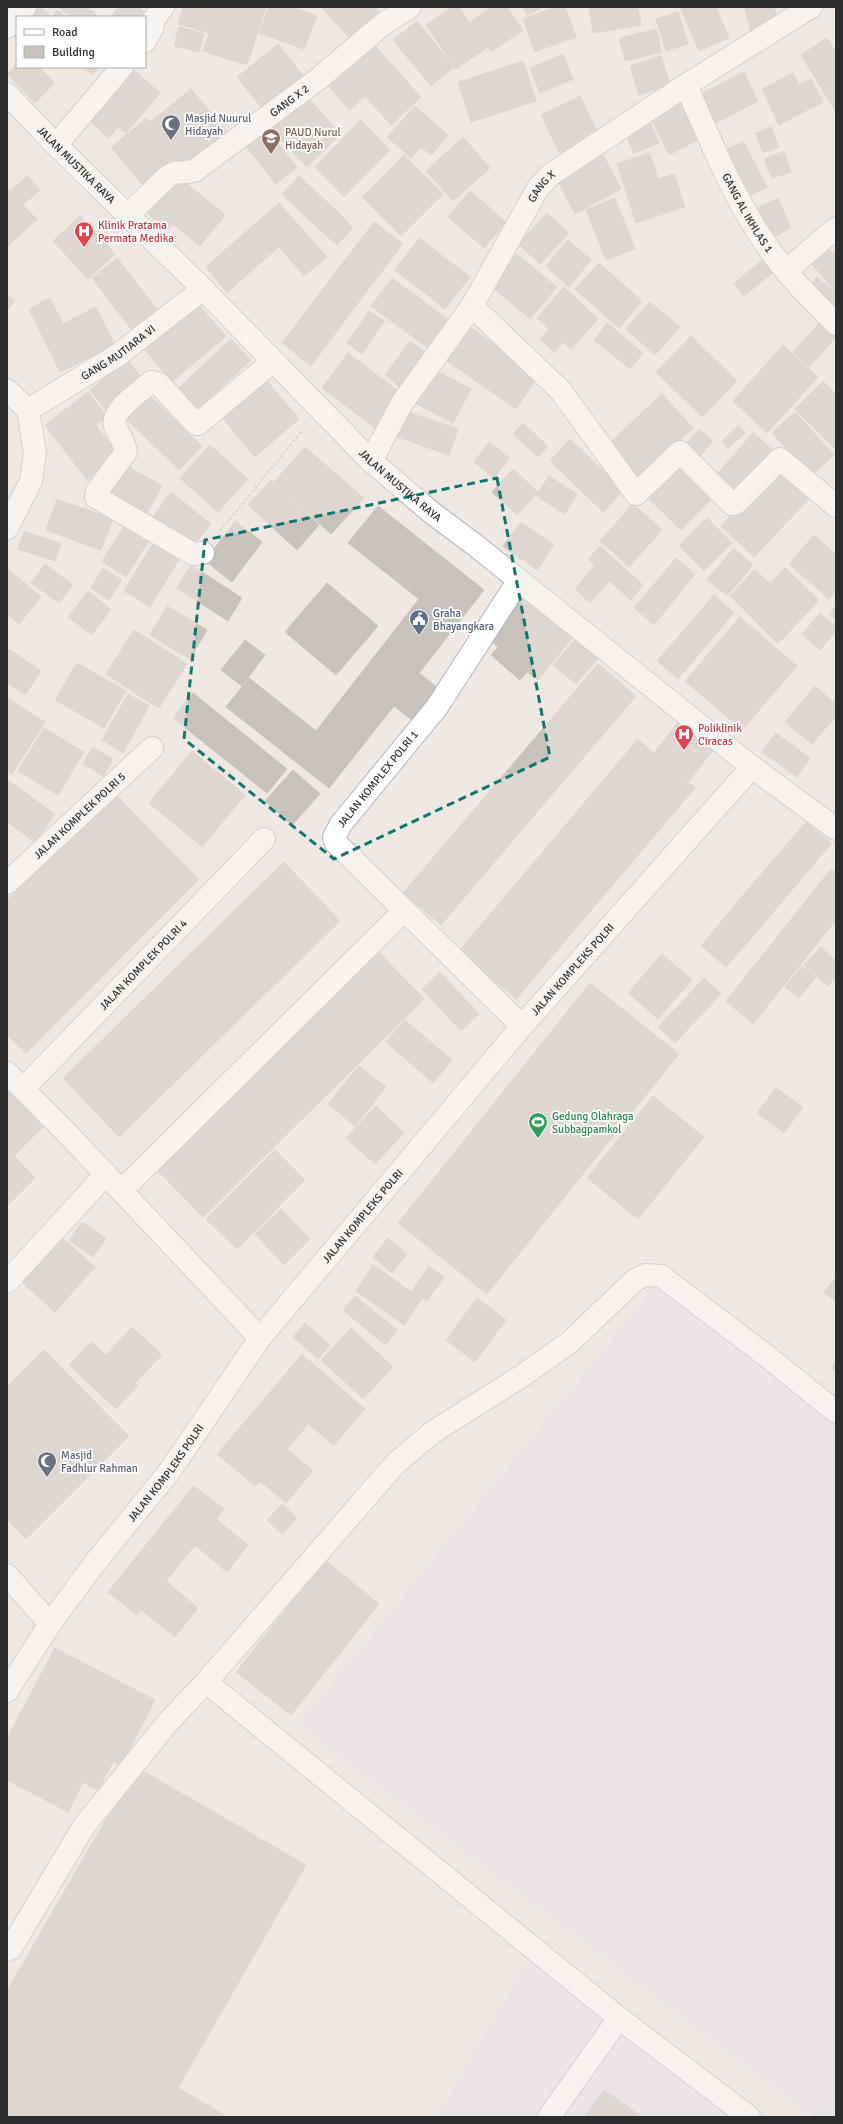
<svg xmlns="http://www.w3.org/2000/svg" width="843" height="2124" viewBox="0 0 843 2124" font-family="Signika,sans-serif">
  <style>
    .industrial { fill: #e2e1e8 }
    .building { fill: #c8c2bc; stroke: #cbc3ba }
    .lines { fill: none; stroke-linecap: round; stroke-linejoin: round }
    .minor-casing { stroke: #b1b4be; stroke-width: 24 }
    .path { stroke: #c4c4c4; stroke-width: 2.5; stroke-dasharray: 3 2; stroke-linecap: butt }
    .minor { stroke: #fff; stroke-width: 22 }
    .marked { fill: none; stroke: #0f766e; stroke-width: 3; stroke-dasharray: 8 5; stroke-linejoin: round }
    .labels { text-anchor: middle; dominant-baseline: central; stroke-width: 3.5; stroke-linejoin: round; paint-order: stroke }
    .street-label { font-size: 11px; fill: #2e2e2e; stroke: #fff }
    .worship-label { font-size: 11px; fill: #5b616d; stroke: #fff; text-anchor: start }
    .education-label { font-size: 11px; fill: #785e54; stroke: #fff; text-anchor: start }
    .health-label { font-size: 11px; fill: #be3a42; stroke: #fff; text-anchor: start }
    .service-label { font-size: 11px; fill: #4e5e75; stroke: #fff; text-anchor: start }
    .leisure-label { font-size: 11px; fill: #27864d; stroke: #fff; text-anchor: start }
  </style>
  <rect width="100%" height="100%" fill="#efe7e1"/>
  <!-- industrial -->
  <path class="industrial" d="M 660,1281 L 836,1423 L 836,2117 L 816,2117 L 300,1724 Z
    M 535,1950 L 768,2117 L 437,2117 Z"/>
  <!-- building -->
  <path class="building" d="M 32,7 L 40,7 L 49,14 L 47,17 L 24,17 Z
    M 59,7 L 87,7 L 99,17 L 71,17 Z
    M 119,7 L 139,7 L 145,13 L 142,17 L 111,17 Z
    M 183,7 L 266,7 L 247,65 L 203,51 L 209,33 L 178,24 Z
    M 269,7 L 292,7 L 317,16 L 304,49 L 259,33 Z
    M 321,7 L 340,7 L 330,17 Z
    M 340,7 L 375,7 L 384,17 L 355,44 L 330,17 Z
    M 452,7 L 459,7 L 487,48 L 456,69 L 426,25 Z
    M 491,7 L 507,7 L 523,30 L 491,52 L 470,22 Z
    M 523,7 L 544,7 L 527,15 Z
    M 556,7 L 565,7 L 576,37 L 535,52 L 523,19 Z
    M 589,7 L 638,7 L 641,25 L 593,33 Z
    M 680,7 L 716,7 L 729,38 L 699,51 Z
    M 744,7 L 774,7 L 779,22 L 751,31 Z
    M 57,10 L 66,17 L 52,17 Z
    M 678,12 L 688,44 L 666,51 L 656,19 Z
    M 417,21 L 454,67 L 431,86 L 393,40 Z
    M 179,27 L 204,34 L 199,52 L 174,46 Z
    M 656,29 L 659,40 L 622,50 L 619,38 Z
    M 827,38 L 836,52 L 836,112 L 801,55 Z
    M 370,40 L 421,97 L 391,125 L 365,96 L 350,110 L 325,82 Z
    M 659,40 L 661,52 L 625,61 L 622,50 Z
    M 278,44 L 306,79 L 265,112 L 237,77 Z
    M 563,54 L 573,79 L 540,93 L 530,68 Z
    M 661,56 L 670,85 L 639,95 L 630,66 Z
    M 523,61 L 536,101 L 471,122 L 458,82 Z
    M 17,64 L 17,67 L 39,67 L 55,83 L 35,103 L 7,74 Z
    M 82,67 L 99,67 L 92,75 Z
    M 131,67 L 160,93 L 126,133 L 118,127 L 109,138 L 83,115 Z
    M 744,72 L 758,101 L 716,123 L 701,94 Z
    M 793,73 L 799,85 L 811,79 L 823,102 L 779,125 L 762,89 Z
    M 191,89 L 230,135 L 188,170 L 181,160 L 146,189 L 111,147 L 147,118 L 150,122 Z
    M 306,96 L 341,134 L 307,167 L 271,130 Z
    M 580,96 L 600,137 L 561,156 L 541,115 Z
    M 686,100 L 705,136 L 669,155 L 651,118 Z
    M 415,106 L 448,135 L 431,155 L 421,147 L 411,158 L 387,137 Z
    M 649,119 L 659,143 L 634,153 L 623,129 Z
    M 361,120 L 390,150 L 377,163 L 348,133 Z
    M 265,127 L 297,167 L 276,184 L 244,144 Z
    M 771,127 L 779,147 L 763,153 L 755,133 Z
    M 348,133 L 377,163 L 344,197 L 315,167 Z
    M 463,137 L 490,168 L 453,201 L 426,171 Z
    M 743,141 L 753,160 L 730,171 L 721,153 Z
    M 601,151 L 621,189 L 575,214 L 555,175 Z
    M 784,151 L 791,172 L 772,178 L 764,159 Z
    M 650,153 L 658,179 L 674,174 L 685,207 L 636,223 L 617,164 Z
    M 404,155 L 443,194 L 401,236 L 362,197 Z
    M 753,160 L 767,187 L 744,199 L 730,171 Z
    M 27,176 L 40,190 L 23,205 L 37,219 L 7,247 L 7,188 L 10,191 Z
    M 299,176 L 338,212 L 321,231 L 282,194 Z
    M 179,177 L 225,215 L 200,246 L 173,224 L 167,230 L 148,214 Z
    M 470,191 L 506,222 L 484,248 L 448,217 Z
    M 615,198 L 635,249 L 606,260 L 586,210 Z
    M 778,198 L 791,228 L 765,241 L 751,211 Z
    M 279,203 L 327,257 L 304,276 L 279,247 L 257,266 L 235,241 Z
    M 338,212 L 353,228 L 337,245 L 321,231 Z
    M 547,213 L 569,233 L 540,264 L 518,244 Z
    M 80,216 L 115,254 L 88,279 L 53,241 Z
    M 374,222 L 403,244 L 364,295 L 335,273 Z
    M 419,238 L 470,277 L 445,309 L 395,270 Z
    M 568,240 L 591,260 L 569,287 L 546,266 Z
    M 235,241 L 257,266 L 227,293 L 206,267 Z
    M 827,246 L 836,256 L 836,288 L 834,290 L 810,262 Z
    M 517,254 L 557,287 L 530,319 L 491,286 Z
    M 770,254 L 780,267 L 744,296 L 734,283 Z
    M 117,258 L 161,314 L 135,334 L 92,278 Z
    M 599,263 L 642,301 L 619,328 L 575,289 Z
    M 335,273 L 364,295 L 311,366 L 282,343 Z
    M 817,277 L 836,293 L 836,317 L 806,289 Z
    M 392,278 L 450,321 L 429,349 L 371,306 Z
    M 564,287 L 598,319 L 571,349 L 563,342 L 554,352 L 540,339 L 549,329 L 537,318 Z
    M 7,294 L 15,301 L 7,311 Z
    M 50,298 L 63,324 L 96,307 L 115,345 L 60,372 L 29,309 Z
    M 650,302 L 680,327 L 655,355 L 626,329 Z
    M 198,304 L 226,336 L 172,382 L 145,350 Z
    M 369,311 L 384,321 L 362,354 L 347,343 Z
    M 821,321 L 836,337 L 809,367 L 793,352 Z
    M 607,323 L 643,353 L 630,369 L 594,340 Z
    M 467,325 L 539,375 L 516,409 L 443,358 Z
    M 691,336 L 737,381 L 702,417 L 656,372 Z
    M 231,339 L 251,360 L 210,398 L 190,377 Z
    M 410,341 L 425,352 L 400,387 L 385,375 Z
    M 783,345 L 818,377 L 767,433 L 733,401 Z
    M 348,353 L 402,394 L 376,429 L 322,388 Z
    M 127,360 L 145,382 L 108,413 L 90,390 Z
    M 433,369 L 471,389 L 453,423 L 415,403 Z
    M 190,377 L 210,398 L 194,412 L 175,392 Z
    M 267,381 L 299,419 L 255,457 L 223,419 Z
    M 823,381 L 836,394 L 836,450 L 795,409 Z
    M 88,392 L 107,417 L 96,425 L 118,455 L 87,480 L 45,425 Z
    M 146,393 L 163,408 L 140,432 L 124,417 Z
    M 662,394 L 693,428 L 636,481 L 605,447 Z
    M 163,408 L 202,446 L 179,470 L 140,432 Z
    M 404,411 L 458,429 L 449,455 L 395,436 Z
    M 795,412 L 834,455 L 811,476 L 772,433 Z
    M 523,423 L 548,446 L 538,457 L 513,434 Z
    M 738,426 L 745,433 L 728,448 L 722,441 Z
    M 699,429 L 713,441 L 700,456 L 686,444 Z
    M 753,433 L 775,452 L 734,498 L 713,479 Z
    M 570,439 L 624,490 L 603,512 L 550,461 Z
    M 489,442 L 509,458 L 494,478 L 474,462 Z
    M 210,445 L 248,479 L 218,512 L 180,478 Z
    M 305,447 L 364,498 L 331,534 L 274,482 Z
    M 683,461 L 716,494 L 681,530 L 648,498 Z
    M 124,464 L 162,486 L 146,515 L 108,493 Z
    M 780,465 L 812,496 L 754,557 L 721,526 Z
    M 513,469 L 538,492 L 517,515 L 492,492 Z
    M 549,476 L 577,494 L 565,514 L 536,496 Z
    M 271,480 L 319,525 L 297,550 L 248,505 Z
    M 171,492 L 211,524 L 191,549 L 152,518 Z
    M 57,499 L 113,519 L 101,550 L 46,530 Z
    M 633,504 L 647,516 L 614,553 L 600,541 Z
    M 378,506 L 484,590 L 419,673 L 438,688 L 413,721 L 394,706 L 329,788 L 226,707 L 249,678 L 316,731 L 419,599 L 348,543 Z
    M 647,516 L 662,530 L 629,567 L 614,553 Z
    M 707,518 L 723,534 L 695,562 L 679,546 Z
    M 235,521 L 262,542 L 232,582 L 205,561 Z
    M 521,522 L 554,545 L 537,570 L 503,546 Z
    M 125,525 L 149,540 L 126,577 L 102,561 Z
    M 24,531 L 61,544 L 55,561 L 18,549 Z
    M 723,534 L 732,543 L 704,571 L 695,562 Z
    M 814,535 L 836,554 L 836,591 L 829,599 L 789,564 Z
    M 154,542 L 180,558 L 150,607 L 124,591 Z
    M 600,546 L 643,585 L 631,600 L 609,581 L 590,603 L 575,589 L 595,565 L 588,559 Z
    M 734,548 L 753,565 L 727,596 L 707,579 Z
    M 676,558 L 695,574 L 654,625 L 634,608 Z
    M 45,564 L 73,585 L 59,603 L 31,583 Z
    M 191,565 L 242,598 L 228,621 L 177,588 Z
    M 7,568 L 41,597 L 19,624 L 7,614 Z
    M 103,568 L 122,580 L 109,600 L 91,588 Z
    M 785,568 L 819,600 L 778,644 L 730,596 L 755,569 L 770,584 Z
    M 327,583 L 378,626 L 336,675 L 285,632 Z
    M 525,588 L 577,632 L 538,680 L 527,672 L 520,680 L 491,655 L 498,647 L 485,636 Z
    M 88,591 L 111,609 L 92,635 L 68,617 Z
    M 714,595 L 734,613 L 678,679 L 657,661 Z
    M 167,606 L 207,630 L 190,659 L 150,635 Z
    M 836,606 L 836,620 L 829,614 Z
    M 820,613 L 836,627 L 836,631 L 820,650 L 802,634 Z
    M 740,617 L 797,666 L 742,730 L 685,681 Z
    M 134,630 L 170,653 L 141,697 L 106,674 Z
    M 580,634 L 603,653 L 576,684 L 553,665 Z
    M 245,640 L 265,655 L 242,686 L 221,670 Z
    M 9,649 L 41,671 L 25,695 L 7,683 L 7,652 Z
    M 170,653 L 187,664 L 159,708 L 141,697 Z
    M 77,663 L 126,691 L 104,728 L 55,700 Z
    M 598,664 L 636,696 L 441,925 L 403,893 Z
    M 815,686 L 836,704 L 836,716 L 812,744 L 785,722 Z
    M 193,693 L 287,769 L 267,793 L 173,718 Z
    M 128,694 L 149,706 L 123,753 L 102,740 Z
    M 7,698 L 45,722 L 12,774 L 7,771 Z
    M 679,721 L 714,749 L 689,781 L 654,753 Z
    M 44,728 L 84,752 L 58,795 L 18,771 Z
    M 776,733 L 810,758 L 797,777 L 762,752 Z
    M 638,739 L 695,788 L 516,999 L 459,951 Z
    M 93,747 L 113,759 L 103,776 L 83,764 Z
    M 192,751 L 245,795 L 202,847 L 149,803 Z
    M 293,770 L 320,794 L 292,825 L 265,801 Z
    M 8,780 L 55,814 L 35,842 L 7,822 Z
    M 114,793 L 154,834 L 7,981 L 7,900 Z
    M 806,822 L 831,844 L 770,916 L 744,894 Z
    M 154,834 L 199,879 L 26,1053 L 7,1035 L 7,981 Z
    M 284,862 L 340,921 L 119,1137 L 63,1078 Z
    M 831,869 L 836,873 L 836,920 L 753,1024 L 726,1001 Z
    M 744,894 L 770,916 L 750,940 L 724,918 Z
    M 724,918 L 750,940 L 726,967 L 701,946 Z
    M 372,945 L 424,999 L 203,1217 L 151,1164 Z
    M 821,947 L 836,961 L 836,977 L 828,986 L 804,965 Z
    M 662,954 L 692,980 L 658,1019 L 628,993 Z
    M 802,966 L 816,977 L 799,998 L 785,987 Z
    M 440,972 L 479,1014 L 461,1031 L 422,989 Z
    M 704,978 L 721,994 L 675,1043 L 658,1027 Z
    M 590,983 L 679,1054 L 487,1294 L 398,1223 Z
    M 405,1020 L 452,1060 L 433,1083 L 386,1042 Z
    M 359,1066 L 386,1087 L 355,1126 L 328,1104 Z
    M 776,1088 L 803,1107 L 784,1133 L 757,1113 Z
    M 7,1090 L 43,1127 L 14,1156 L 35,1178 L 7,1206 Z
    M 653,1096 L 704,1137 L 638,1219 L 587,1178 Z
    M 376,1106 L 404,1133 L 375,1164 L 346,1138 Z
    M 275,1150 L 305,1180 L 237,1249 L 206,1219 Z
    M 281,1209 L 310,1239 L 284,1265 L 255,1234 Z
    M 82,1222 L 106,1239 L 93,1257 L 69,1240 Z
    M 57,1233 L 95,1267 L 55,1312 L 17,1278 Z
    M 388,1238 L 407,1254 L 392,1273 L 373,1257 Z
    M 373,1265 L 422,1299 L 404,1325 L 356,1291 Z
    M 429,1266 L 444,1277 L 427,1301 L 412,1291 Z
    M 836,1277 L 836,1302 L 824,1292 Z
    M 355,1296 L 397,1330 L 385,1345 L 343,1310 Z
    M 477,1298 L 506,1320 L 475,1362 L 446,1340 Z
    M 305,1323 L 330,1345 L 318,1359 L 293,1337 Z
    M 132,1327 L 162,1355 L 135,1383 L 138,1386 L 116,1409 L 69,1365 L 91,1342 L 106,1355 Z
    M 351,1328 L 393,1367 L 363,1399 L 321,1360 Z
    M 44,1350 L 129,1436 L 26,1539 L 7,1520 L 7,1387 Z
    M 302,1354 L 365,1409 L 334,1445 L 308,1424 L 304,1429 L 266,1397 Z
    M 836,1361 L 836,1372 L 831,1368 Z
    M 266,1397 L 304,1429 L 287,1449 L 313,1471 L 286,1503 L 260,1481 L 255,1486 L 217,1454 Z
    M 194,1486 L 224,1509 L 216,1519 L 248,1545 L 227,1572 L 195,1545 L 187,1555 L 157,1531 Z
    M 282,1504 L 297,1518 L 282,1534 L 267,1520 Z
    M 157,1531 L 187,1555 L 166,1581 L 198,1608 L 175,1637 L 141,1610 L 137,1615 L 108,1592 Z
    M 325,1560 L 379,1604 L 291,1715 L 236,1672 Z
    M 55,1648 L 155,1700 L 121,1766 L 113,1762 L 98,1790 L 83,1782 L 68,1812 L 7,1780 L 7,1738 Z
    M 136,1767 L 306,1865 L 178,2088 L 228,2117 L 7,2117 L 7,1991 Z
    M 604,2090 L 642,2117 L 585,2117 Z"/>
  <g class="lines">
    <!-- minor casing -->
    <g class="minor-casing">
      <g id="minor">
        <path d="M 7,27 L 25,7"/>
        <path d="M 145,41 L 152,29 L 154,19 L 163,7"/>
        <path id="s1" d="M 686,85 C 713,147 742,219 786,271 C 801,290 820,307 836,324"/>
        <path id="s2" d="M 7,94 L 56,145 L 203,289 L 371,461 L 432,513 L 475,545 L 752,767 L 836,829"/>
        <path d="M 56,145 L 122,67"/>
        <path id="s3" d="M 128,215 L 167,177 L 174,173 L 194,171 L 317,80 L 382,25 L 410,7"/>
        <path d="M 786,271 L 836,228"/>
        <path d="M 472,306 L 560,390 L 636,494 L 680,452 L 732,504 L 736,503 L 780,459 L 836,506"/>
        <path d="M 7,390 L 28,410 L 35,453 L 31,481 L 7,528"/>
        <path id="s4" d="M 28,410 L 118,355 L 203,289"/>
        <path id="s5" d="M 371,461 L 402,403 L 472,306 L 538,188 L 550,175 L 686,85 L 811,7"/>
        <path d="M 203,553 L 193,554 L 96,497 L 97,491 L 126,452 C 125,443 119,435 115,426 C 110,411 141,391 151,382 L 159,384 L 195,423 L 198,424 L 272,362"/>
        <path d="M 519,580 L 437,707 L 341,824 L 334,837 L 336,843 L 522,1026"/>
        <path id="s6" d="M 7,883 L 152,748"/>
        <path d="M 7,1073 L 62,1128 L 260,1338"/>
        <path id="s7" d="M 23,1089 L 264,839"/>
        <path d="M 122,1190 L 404,911"/>
        <path d="M 7,1282 L 106,1174"/>
        <path d="M 7,1575 L 50,1624"/>
        <path id="s8" d="M 7,1691 L 50,1624 L 94,1564 L 169,1472 L 260,1338 L 522,1026 L 752,767"/>
        <path d="M 7,1950 L 11,1948 L 84,1826 L 169,1721 L 206,1682"/>
        <path d="M 549,2117 L 619,2018"/>
        <path d="M 749,2117 L 619,2018 L 206,1682 L 396,1463 L 433,1432 L 522,1376 L 570,1342 L 635,1280 L 645,1275 L 661,1276 L 768,1357 L 836,1412"/>
      </g>
    </g>
    <!-- path -->
    <path class="path" d="M 220,531 L 302,431"/>
    <!-- minor -->
    <use href="#minor" class="minor"/>
  </g>
  <!-- marked area -->
  <path d="M0 0H843V2124H0ZM 497,478 L 550,757 L 334,859 L 184,739 L 205,540 Z" fill="#efe7e1" fill-opacity=".55" fill-rule="evenodd"/>
  <path class="marked" d="M 497,478 L 550,757 L 334,859 L 184,739 L 205,540 Z"/>
  <!-- icons -->
  <defs>
    <g id="mosque-pin" transform="scale(1)"><path d="M0 17L-7.5 6A9.5 9.5 0 1 1 7.5 6Z" fill="#6b7280" stroke="#fff"/><path d="M3.5-4.9A6 6 0 1 0 3.5 4.9A5 5 0 1 1 3.5-4.9Z" fill="#fff"/></g>
    <g id="school-pin" transform="scale(1)"><path d="M0 17L-7.5 6A9.5 9.5 0 1 1 7.5 6Z" fill="#8d6e63" stroke="#fff"/><path d="M0-5L7-2L0 1L-7-2ZM-4 1L0 2.5L4 1V4Q0 6-4 4Z" fill="#fff"/></g>
    <g id="hospital-pin" transform="scale(1)"><path d="M0 17L-7.5 6A9.5 9.5 0 1 1 7.5 6Z" fill="#e0444e" stroke="#fff"/><path d="M-5-5h3v3.5h4V-5h3V5h-3V1.5h-4V5h-3Z" fill="#fff"/></g>
    <g id="civic-pin" transform="scale(1)"><path d="M0 17L-7.5 6A9.5 9.5 0 1 1 7.5 6Z" fill="#5c6f8a" stroke="#fff"/><path d="M-.6-6.5H3V-4.5H.6V-3L4-1V1h2V6H-6V1h2V-1L-.6-3ZM-1.2 2.5V6h2.4V2.5Z" fill="#fff"/></g>
    <g id="stadium-pin" transform="scale(1)"><path d="M0 17L-7.5 6A9.5 9.5 0 1 1 7.5 6Z" fill="#2e9e5b" stroke="#fff"/><path d="M0-5a6.5 5 0 1 0 0 10a6.5 5 0 1 0 0-10ZM-3.5-1.8h7v3.6h-7Z" fill="#fff"/></g>
  </defs>
  <g fill-rule="evenodd">
    <use href="#mosque-pin" x="171" y="124"/>
    <use href="#school-pin" x="271" y="138"/>
    <use href="#hospital-pin" x="84" y="231"/>
    <use href="#civic-pin" x="419" y="619"/>
    <use href="#hospital-pin" x="684" y="734"/>
    <use href="#stadium-pin" x="538" y="1122"/>
    <use href="#mosque-pin" x="47" y="1461"/>
  </g>
  <g class="labels">
    <!-- street labels -->
    <g class="street-label">
      <text stroke="none"><textPath href="#s3" startOffset="201">GANG X 2</textPath></text>
      <text stroke="none"><textPath href="#s2" startOffset="99">JALAN MUSTIKA RAYA</textPath></text>
      <text stroke="none"><textPath href="#s5" startOffset="324">GANG X</textPath></text>
      <text stroke="none"><textPath href="#s1" startOffset="142">GANG AL IKHLAS 1</textPath></text>
      <text stroke="none"><textPath href="#s4" startOffset="107">GANG MUTIARA VI</textPath></text>
      <text stroke="none"><textPath href="#s2" startOffset="555">JALAN MUSTIKA RAYA</textPath></text>
      <text transform="translate(378 779) rotate(-51)">JALAN KOMPLEX POLRI 1</text>
      <text stroke="none"><textPath href="#s6" startOffset="99">JALAN KOMPLEK POLRI 5</textPath></text>
      <text stroke="none"><textPath href="#s7" startOffset="173">JALAN KOMPLEK POLRI 4</textPath></text>
      <text stroke="none"><textPath href="#s8" startOffset="918">JALAN KOMPLEKS POLRI</textPath></text>
      <text stroke="none"><textPath href="#s8" startOffset="594">JALAN KOMPLEKS POLRI</textPath></text>
      <text stroke="none"><textPath href="#s8" startOffset="270">JALAN KOMPLEKS POLRI</textPath></text>
    </g>
    <!-- worship labels -->
    <g class="worship-label">
      <text x="185" y="118">Masjid Nuurul<tspan x="185" dy="13">Hidayah</tspan></text>
      <text x="61" y="1455">Masjid<tspan x="61" dy="13">Fadhlur Rahman</tspan></text>
    </g>
    <!-- education labels -->
    <g class="education-label">
      <text x="285" y="132">PAUD Nurul<tspan x="285" dy="13">Hidayah</tspan></text>
    </g>
    <!-- health labels -->
    <g class="health-label">
      <text x="98" y="225">Klinik Pratama<tspan x="98" dy="13">Permata Medika</tspan></text>
      <text x="698" y="728">Poliklinik<tspan x="698" dy="13">Ciracas</tspan></text>
    </g>
    <!-- service labels -->
    <g class="service-label">
      <text x="433" y="613">Graha<tspan x="433" dy="13">Bhayangkara</tspan></text>
    </g>
    <!-- leisure labels -->
    <g class="leisure-label">
      <text x="552" y="1116">Gedung Olahraga<tspan x="552" dy="13">Subbagpamkol</tspan></text>
    </g>
  </g>
  <!-- border -->
  <rect width="843" height="2124" fill="none" stroke="#2e2e2e" stroke-width="16"/>
  <!-- legend -->
  <rect x="16" y="16" width="130" height="52" fill="#ffffff" stroke="#ababab"/>
  <rect x="24" y="29" width="20" height="6" fill="#ffffff" stroke="#ababab"/>
  <text x="52" y="36" font-size="12" fill="#2e2e2e">Road</text>
  <rect x="24" y="46" width="20" height="12" fill="#c8c2bc" stroke="#ababab"/>
  <text x="52" y="56" font-size="12" fill="#2e2e2e">Building</text>
</svg>
